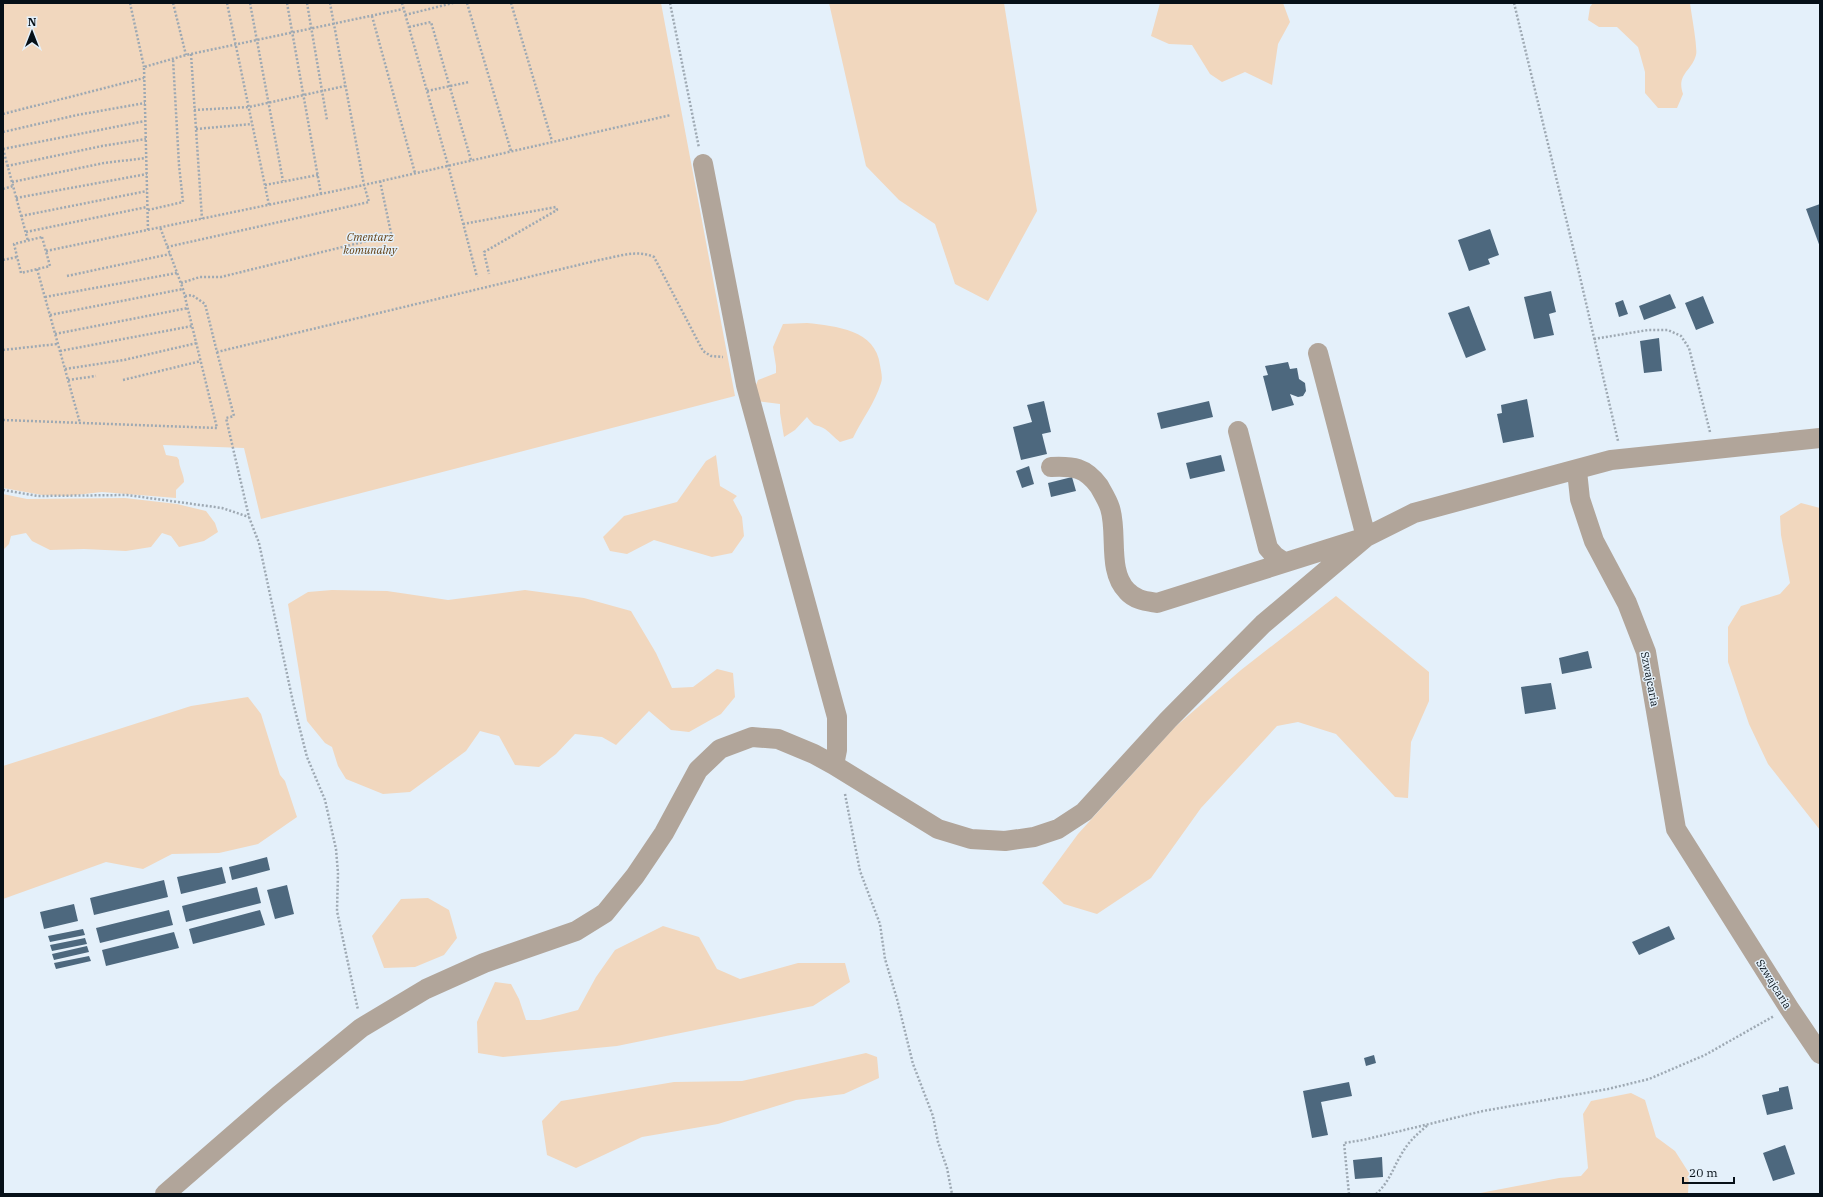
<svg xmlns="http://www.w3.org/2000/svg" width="1823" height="1197" viewBox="0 0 1823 1197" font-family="'IBM Plex Serif',serif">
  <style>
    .green { fill: #f1d7be }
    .building { fill: #4d687e }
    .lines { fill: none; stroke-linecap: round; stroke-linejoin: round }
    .path { stroke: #9ea9b3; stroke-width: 2.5; stroke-dasharray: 2 2; stroke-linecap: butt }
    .minor { stroke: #b1a59a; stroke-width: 20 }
    .labels { text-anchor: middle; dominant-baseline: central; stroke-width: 3; stroke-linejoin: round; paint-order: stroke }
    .park-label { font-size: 11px; font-style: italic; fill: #633f12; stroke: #e4f0fa }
    .street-label { font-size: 11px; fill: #061018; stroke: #e4f0fa }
  </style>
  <rect width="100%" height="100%" fill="#e4f0fa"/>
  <!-- green -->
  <path class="green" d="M 3,3 L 661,3 L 735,396 L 261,519 L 244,448 L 163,445 L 166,455 L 177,457 L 179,460 C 179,468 184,474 184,482 L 176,490 L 176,498 L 102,492 L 67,496 L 42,495 L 3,488 Z
    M 829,3 L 1004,3 L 1037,211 L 988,301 L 955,284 L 935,224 L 899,200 L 866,166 Z
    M 1160,3 L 1283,3 L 1290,22 L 1278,44 L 1272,85 L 1245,72 L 1222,82 L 1210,74 L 1192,45 L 1169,44 L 1151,36 Z
    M 1593,3 L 1690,3 C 1691,12 1698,48 1696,55 C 1692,71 1676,74 1683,94 L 1677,108 L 1658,108 L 1645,93 L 1645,72 L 1638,47 L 1617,27 L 1599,27 L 1588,20 L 1590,7 Z
    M 807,323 C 836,326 876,330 880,365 C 881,371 883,378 881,383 C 875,403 862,419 853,438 L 840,442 C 834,438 831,433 825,429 C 815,423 816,429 807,417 L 795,430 L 784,437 L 780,413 L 780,404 L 757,401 L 754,390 L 758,380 L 776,373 L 776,366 L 773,347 L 783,324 Z
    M 716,455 L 720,486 L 737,496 L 733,500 L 742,517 L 744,536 L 732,553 L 712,557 L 654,540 L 627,554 L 610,551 L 603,537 L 624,516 L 677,502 L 706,461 Z
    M 3,494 L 27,499 L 125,498 L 177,504 L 206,511 L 215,523 L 218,532 L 204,541 L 179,547 L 171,536 L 162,533 L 151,547 L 126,551 L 84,549 L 50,550 L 32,541 L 26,533 L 11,536 L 9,544 L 3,550 Z
    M 1801,503 L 1820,508 L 1820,830 L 1768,764 L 1749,724 L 1728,662 L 1728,627 L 1741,606 L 1780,594 L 1790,583 L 1781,535 L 1780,516 Z
    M 332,590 L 387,591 L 448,600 L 525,590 L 584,598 L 631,611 L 656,653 L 672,688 L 693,687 L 717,669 L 733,673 L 735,697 L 721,714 L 689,732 L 671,730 L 649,711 L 616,745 L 602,737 L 575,734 L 556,754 L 539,767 L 515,765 L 499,736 L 480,731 L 466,751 L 410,792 L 383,794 L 346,779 L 338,766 L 332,747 L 325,743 L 307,721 L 288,604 L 308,592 Z
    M 1336,596 L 1429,672 L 1429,701 L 1411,742 L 1408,798 L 1395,797 L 1336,734 L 1298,722 L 1277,726 L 1201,808 L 1151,878 L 1097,914 L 1064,904 L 1042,883 L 1078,834 L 1175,727 L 1241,670 Z
    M 248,697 L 261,714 L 280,775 L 285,781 L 297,817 L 258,844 L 219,853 L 172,854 L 143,869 L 106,862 L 3,899 L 3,766 L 191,706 Z
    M 428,898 L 449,910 L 457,938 L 444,955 L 415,967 L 384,968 L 372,936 L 401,899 Z
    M 663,926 L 699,937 L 717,969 L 740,979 L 798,963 L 845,963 L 850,982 L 813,1006 L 617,1046 L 503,1057 L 478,1053 L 477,1022 L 495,982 L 511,984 L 519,999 L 526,1020 L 540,1020 L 578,1010 L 596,977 L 615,950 Z
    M 866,1053 L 877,1057 L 879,1078 L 844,1094 L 796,1100 L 718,1124 L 642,1137 L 576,1168 L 547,1155 L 542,1121 L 561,1101 L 674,1082 L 742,1081 Z
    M 1631,1093 L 1645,1100 L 1656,1137 L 1675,1151 L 1689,1173 L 1688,1194 L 1475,1194 L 1559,1178 L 1581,1176 L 1588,1168 L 1583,1114 L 1591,1101 Z"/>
  <!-- building -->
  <path class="building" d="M 1820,204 L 1820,247 L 1806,209 Z
    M 1490,229 L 1499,255 L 1488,259 L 1490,264 L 1469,271 L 1458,240 Z
    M 1551,291 L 1556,312 L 1549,314 L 1554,335 L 1534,339 L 1524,297 Z
    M 1670,294 L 1676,308 L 1644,320 L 1639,306 Z
    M 1703,296 L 1714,323 L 1696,330 L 1685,303 Z
    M 1623,300 L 1628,314 L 1619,317 L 1615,303 Z
    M 1469,306 L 1486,350 L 1466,358 L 1448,313 Z
    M 1659,338 L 1662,371 L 1644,373 L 1640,341 Z
    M 1288,362 L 1290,369 L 1297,368 L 1299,379 L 1305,383 L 1306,391 L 1303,396 L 1298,397 L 1290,394 L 1294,405 L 1272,411 L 1263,376 L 1268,375 L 1265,366 Z
    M 1527,399 L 1534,437 L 1503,443 L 1497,414 L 1502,413 L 1501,405 Z
    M 1044,401 L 1051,432 L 1042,434 L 1047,454 L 1021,460 L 1013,427 L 1032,422 L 1027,405 Z
    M 1209,401 L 1213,417 L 1161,429 L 1157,413 Z
    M 1221,455 L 1225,471 L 1190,479 L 1186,463 Z
    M 1029,466 L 1034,484 L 1022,488 L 1016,471 Z
    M 1072,477 L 1076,491 L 1051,497 L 1048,483 Z
    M 1588,651 L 1592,668 L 1562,674 L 1559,658 Z
    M 1551,683 L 1556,709 L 1525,714 L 1521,687 Z
    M 267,857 L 270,870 L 232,880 L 229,867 Z
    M 222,867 L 226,883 L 181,894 L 177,877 Z
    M 164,880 L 168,897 L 94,915 L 90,898 Z
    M 287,885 L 294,914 L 275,919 L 267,890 Z
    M 257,887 L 261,903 L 186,922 L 182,906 Z
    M 74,904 L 78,921 L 44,929 L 40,912 Z
    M 169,910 L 173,925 L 100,943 L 96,928 Z
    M 260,910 L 265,925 L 193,944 L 189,929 Z
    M 1669,926 L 1675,939 L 1639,955 L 1632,942 Z
    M 83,929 L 85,935 L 50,942 L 48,936 Z
    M 174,932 L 179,948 L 106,966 L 102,950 Z
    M 85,938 L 87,944 L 52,951 L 50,945 Z
    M 87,946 L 89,952 L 54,960 L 52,954 Z
    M 89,956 L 91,961 L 56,969 L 54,963 Z
    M 1374,1055 L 1376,1063 L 1366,1066 L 1364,1058 Z
    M 1349,1082 L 1352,1096 L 1321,1102 L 1328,1135 L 1312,1138 L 1303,1091 Z
    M 1788,1086 L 1793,1109 L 1767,1115 L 1762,1095 L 1779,1091 L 1779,1088 Z
    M 1785,1145 L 1795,1174 L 1773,1181 L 1763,1153 Z
    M 1382,1157 L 1383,1177 L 1355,1179 L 1353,1160 Z"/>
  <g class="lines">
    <!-- path -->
    <path class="path" d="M 130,3 L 144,67
      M 173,3 L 186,55
      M 227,3 L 269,205
      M 250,3 L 283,181
      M 287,3 L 321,194
      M 307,3 L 327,120
      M 402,3 L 448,165 L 477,277
      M 467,3 L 511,151
      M 511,3 L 552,141
      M 670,3 L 699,148
      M 1514,3 L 1577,264 L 1618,441
      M 405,15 L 453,3
      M 372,16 L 415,173
      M 409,27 L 431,22 L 471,160
      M 191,54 L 202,219
      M 427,91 L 469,82
      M 194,110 L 249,107 L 345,86
      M 3,114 L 144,78
      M 196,129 L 252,124
      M 3,132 L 77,115 L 145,103
      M 3,149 L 145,121
      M 3,149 L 28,241
      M 7,166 L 102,146 L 146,139
      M 12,182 L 104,163 L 146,158
      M 265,185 L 318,175
      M 3,189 L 13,186
      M 16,198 L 147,174
      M 148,210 L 183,202 L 179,165 L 173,59
      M 21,216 L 147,191
      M 463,224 L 556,207 L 557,210 L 484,252 L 489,274
      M 148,230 L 144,67 L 186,55 L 403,9
      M 26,232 L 147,207
      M 42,237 L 50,266 L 21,273 L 14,244 Z
      M 167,247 L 369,202 L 364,185 L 330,3
      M 46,251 L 364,185 L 671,115
      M 3,260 L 17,257
      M 37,269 L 80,423
      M 67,276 L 170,254
      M 181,283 L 200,277 L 221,277 L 387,236 L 391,233 L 380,181
      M 185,296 L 192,295 L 205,304 L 217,352 L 599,260 C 617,257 637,249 654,257 L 703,351 L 711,356 L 723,357
      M 45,297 L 177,273
      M 50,315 L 183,289
      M 55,334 L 188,308
      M 1594,339 L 1648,330 L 1668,330 L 1681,336 L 1689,348 L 1710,432
      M 3,350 L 57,344
      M 60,351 L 192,326
      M 217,352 L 234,416 L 226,418 L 249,517 L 259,543 L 293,702 L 307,757 L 325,800 L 336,849 L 338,873 L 337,911 L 358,1010
      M 65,369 L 124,360 L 197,343
      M 68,380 L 96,376
      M 123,380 L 201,361
      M 3,420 L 217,428 L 183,289 L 160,227
      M 3,490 L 38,496 L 127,495 L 222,508 L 249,517
      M 845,794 L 860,871 L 880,924 L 885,959 L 897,999 L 913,1064 L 933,1116 L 938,1142 L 947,1168 L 952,1194
      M 1349,1194 L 1344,1143 L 1363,1140 L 1483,1111 L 1608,1089 L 1649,1079 L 1705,1055 L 1774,1016
      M 1376,1194 C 1390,1181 1392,1170 1401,1155 C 1408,1142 1417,1134 1428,1125"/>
    <!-- minor -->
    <path class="minor" d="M 703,164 L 746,385 L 837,717 L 837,750 L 834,765
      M 1318,353 L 1366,537
      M 1238,431 L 1268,548 L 1275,556 L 1284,562
      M 1051,467 C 1073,466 1085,467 1099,486 C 1103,493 1108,501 1110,508 C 1118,533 1107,571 1127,591 C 1135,600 1146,601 1157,603 L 1366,537 L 1414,513 L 1611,460 L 1820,438
      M 1577,471 L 1580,499 L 1594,541 L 1627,603 L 1646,652 L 1676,829 L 1789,1008 L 1820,1054
      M 165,1194 L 278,1096 L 361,1028 L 426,989 L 484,963 L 576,931 L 605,913 L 635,876 L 664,833 L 698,770 L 720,749 L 752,737 L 778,739 L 814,754 L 834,765 L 938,829 L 971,839 L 1005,841 L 1034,837 L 1058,829 L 1084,812 L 1168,720 L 1263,624 L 1366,537"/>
  </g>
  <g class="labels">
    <!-- park labels -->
    <g class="park-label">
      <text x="370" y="237">Cmentarz<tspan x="370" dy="13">komunalny</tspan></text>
    </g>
    <!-- street labels -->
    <g class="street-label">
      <text transform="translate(1650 679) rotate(79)">Szwajcaria</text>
      <text transform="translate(1774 984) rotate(58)">Szwajcaria</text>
    </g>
  </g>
  <!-- border -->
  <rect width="1823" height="1197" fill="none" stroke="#061018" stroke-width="8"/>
  <!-- north arrow -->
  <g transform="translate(32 32)" stroke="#e4f0fa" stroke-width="3" paint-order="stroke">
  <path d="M0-3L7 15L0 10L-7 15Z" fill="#061018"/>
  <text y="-6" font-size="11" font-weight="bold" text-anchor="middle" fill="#061018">N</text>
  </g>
  <!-- scale -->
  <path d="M1683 1177v6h51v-6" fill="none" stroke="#061018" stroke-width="2"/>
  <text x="1689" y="1177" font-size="12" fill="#061018" stroke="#e4f0fa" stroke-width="3" paint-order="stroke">20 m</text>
</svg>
